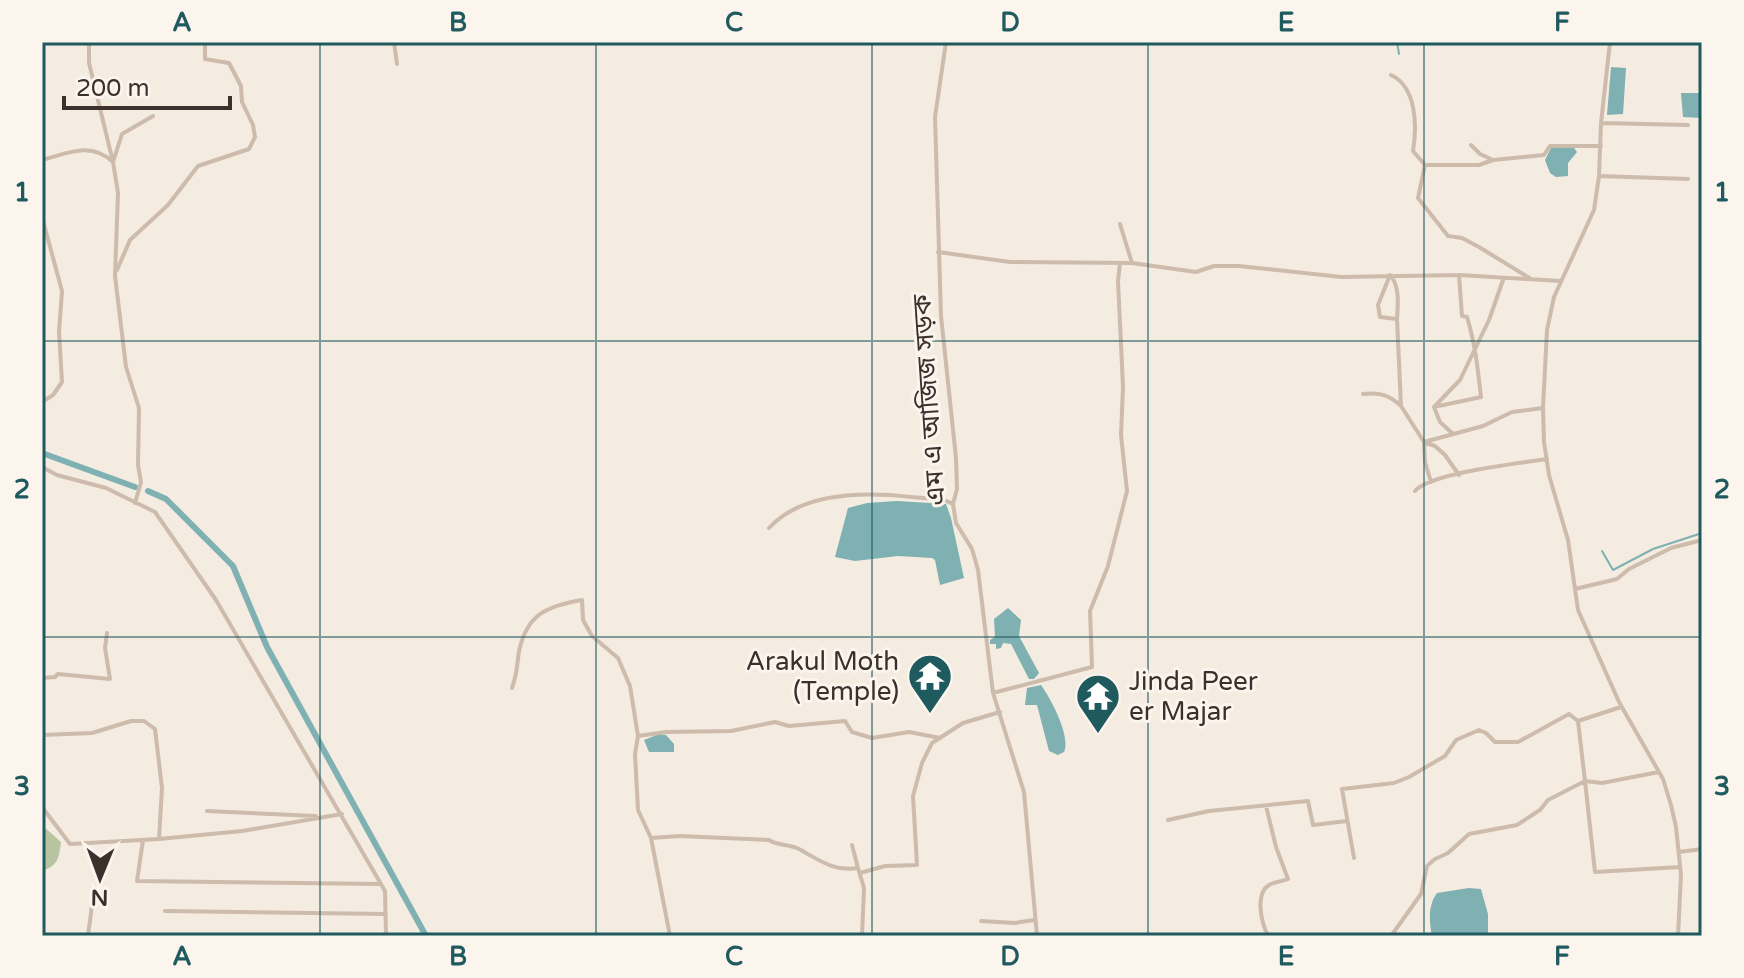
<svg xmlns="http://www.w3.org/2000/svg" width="1744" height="978" viewBox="0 0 1744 978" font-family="'Varela Round','Noto Sans Bengali',sans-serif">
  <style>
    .green { fill: #b8c4a0 }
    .water { fill: #7fb0b2 }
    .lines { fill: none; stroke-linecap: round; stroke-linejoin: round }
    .stream { stroke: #7fb0b2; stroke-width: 2 }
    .canal { stroke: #7fb0b2; stroke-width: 6 }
    .street { stroke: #cdbbac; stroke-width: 4 }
    .grid { fill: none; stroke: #1f5a5e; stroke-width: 2; stroke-opacity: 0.55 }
    .labels { text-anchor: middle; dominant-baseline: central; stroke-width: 6; stroke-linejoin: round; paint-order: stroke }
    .street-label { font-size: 26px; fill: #3b302b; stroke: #fbf5ee }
    .poi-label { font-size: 26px; fill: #3b302b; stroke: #fbf5ee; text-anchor: end }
    .neatline { fill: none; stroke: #1f5a5e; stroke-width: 3 }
    .grid-label { font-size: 26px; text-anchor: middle; font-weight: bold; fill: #1f5a5e }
  </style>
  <rect width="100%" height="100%" fill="#f4ebe1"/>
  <!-- green -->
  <path class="green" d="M 43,826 L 61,842 C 59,856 59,864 45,870 L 42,869 Z"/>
  <!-- water -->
  <path class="water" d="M 1611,67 L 1626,68 L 1623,114 L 1607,115 Z
    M 1681,93 L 1702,93 L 1702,118 L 1683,117 Z
    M 1551,148 L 1574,148 L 1577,152 L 1568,163 L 1568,176 L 1556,177 L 1550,173 L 1545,160 Z
    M 897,501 L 946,504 L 951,518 L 964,578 L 940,585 L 935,560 L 932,558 L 898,556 L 855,561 L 835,557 L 848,508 L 867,503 Z
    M 1008,608 L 1021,620 L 1019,636 L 1039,673 L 1034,679 L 1029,679 L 1011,644 L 1003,643 L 1001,648 L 996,649 L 996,644 L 990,644 L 990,640 L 995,637 L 994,619 Z
    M 1041,685 C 1051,699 1071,736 1064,752 L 1058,755 L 1049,751 L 1037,705 L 1025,705 L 1027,688 Z
    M 659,734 L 666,735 L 674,744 L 674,752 L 649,752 L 644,740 Z
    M 1469,888 L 1481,889 L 1488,914 L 1488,934 L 1432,936 C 1429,922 1428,905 1437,893 Z"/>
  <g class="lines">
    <!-- stream -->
    <path class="stream" d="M 1397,42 L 1399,54
      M 1602,551 L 1613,570 L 1653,549 L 1702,533"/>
    <!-- canal -->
    <path class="canal" d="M 42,453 L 135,487
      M 148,491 L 166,499 L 233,566 L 267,647 L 426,936"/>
    <!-- street -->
    <path class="street" d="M 89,42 L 89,63 L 113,162 L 118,193 L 115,276 L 126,367 L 139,408 L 138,465 L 141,482 L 135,503
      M 394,42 L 397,64
      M 946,42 L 935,117 L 941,316 L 956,458 L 957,489 L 953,504 L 956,523 L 972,549 L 978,570 L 993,693 L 1024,792 L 1037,936
      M 1610,42 L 1601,123 L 1599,176 L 1594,210 L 1554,297 L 1547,330 L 1543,408 L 1544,442 L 1549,475 L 1568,540 L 1578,610 L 1619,702 L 1663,779 L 1671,805 L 1676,827 L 1681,875 L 1678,936
      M 1391,75 C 1417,87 1417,127 1413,151 L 1425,165 L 1479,165 L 1493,160 L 1544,155 L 1550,146 L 1601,146
      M 1601,123 L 1688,125
      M 1471,145 L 1480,154 L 1491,159
      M 42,160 C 68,153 91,141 113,162 L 122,134 L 153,116
      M 1425,165 L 1418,198 L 1448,236 L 1462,238 L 1479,247 L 1531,279
      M 1599,176 L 1688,179
      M 42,217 L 62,291 L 59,332 L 62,382 L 53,395 L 42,402
      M 1120,224 L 1132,263
      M 938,252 L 1010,262 L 1132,263 L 1196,272 L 1214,266 L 1239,266 L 1341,277 L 1459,275 L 1560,281
      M 117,270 L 130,240 L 168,205 L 198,166 L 249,149 L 255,137 L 253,125 L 242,102 L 241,86 L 229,63 L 205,59 L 205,42
      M 1459,275 L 1462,316 L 1467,317 C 1475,343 1478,370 1481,397 L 1434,407 L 1460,380 L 1489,320 L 1503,280
      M 1363,394 C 1380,392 1389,395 1401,406 L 1397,319 L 1380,317 L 1378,305 L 1390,275 C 1400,286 1398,305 1397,319
      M 1401,406 L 1424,442 L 1483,426 L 1512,412 L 1543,408
      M 1434,407 L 1440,422 L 1452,433
      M 42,467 L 57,475 L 106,488 L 155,512 L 216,600 L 385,891 L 386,936
      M 1431,482 L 1425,462 L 1424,442 L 1435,446 L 1445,455 L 1459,475
      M 1415,491 C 1430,473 1520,463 1547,459
      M 769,528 C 802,492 866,492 911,497 C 927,499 939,496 953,504
      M 1575,589 L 1617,579 L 1629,569 L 1671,548 L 1702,540
      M 42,643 L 42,674
      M 42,678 L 55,677 L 58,674 L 110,679 L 105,648 L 107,633
      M 512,688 C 517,675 517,665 519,651 C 527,614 547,606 582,600 L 583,620 L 592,636 L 618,658 L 630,686 L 638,736 L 635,754 L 638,810 L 651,838 L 670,936
      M 42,691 L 42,719
      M 993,693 L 1092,667 L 1090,611 L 1108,566 L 1127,491 L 1121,435 L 1123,387 L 1118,281 L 1120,263
      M 1578,721 L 1585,781 L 1602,783 L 1659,772
      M 42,735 L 92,733 L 131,721 L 144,721 L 155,729 L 162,788 L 159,839 L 242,831 L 342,814
      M 638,736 L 666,732 L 731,731 L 775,722 L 789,726 L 845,721 L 852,732 L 872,738 L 909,732 L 940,738
      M 1266,806 L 1276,847 L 1288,879 C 1283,881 1274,882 1269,885 C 1254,894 1262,924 1268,936
      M 42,807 L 70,844 L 159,839
      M 207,811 L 316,816
      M 1168,820 L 1209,811 L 1308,801 L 1313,825 L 1347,821
      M 651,838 L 680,836 L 769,840 C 778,846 789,844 799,849 C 819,860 834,872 858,868 L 864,888 L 862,936
      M 143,840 L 137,881 L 381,884
      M 852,845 L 858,868
      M 1679,852 L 1702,849
      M 1354,858 L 1342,789 L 1394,783 L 1409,777 L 1445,756 L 1456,740 L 1479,730 L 1486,733 L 1495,742 L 1518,742 L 1569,714 L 1578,721 L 1621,707
      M 860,873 L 885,866 L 917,865 L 913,796 L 922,763 L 932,743 L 963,723 L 1000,712
      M 165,911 L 386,914
      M 981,921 L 1015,923 L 1034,920
      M 88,936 L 92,905
      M 1391,936 L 1421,894 L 1427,866 L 1435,859 L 1448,853 L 1469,834 L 1517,825 L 1540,810 L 1548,800 L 1585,781 L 1595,872 L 1680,867"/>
  </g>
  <!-- grid -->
  <path class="grid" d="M 320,42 L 320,936M 596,42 L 596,936M 872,42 L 872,936M 1148,42 L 1148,936M 1424,42 L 1424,936M 42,341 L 1702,341M 42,637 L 1702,637"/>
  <!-- icons -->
  <defs>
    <g id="temple-pin" transform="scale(2.3)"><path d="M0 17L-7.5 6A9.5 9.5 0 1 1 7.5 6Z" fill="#1f5a5e" stroke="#fbf5ee"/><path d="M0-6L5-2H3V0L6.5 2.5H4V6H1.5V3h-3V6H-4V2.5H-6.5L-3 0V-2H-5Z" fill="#fff"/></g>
  </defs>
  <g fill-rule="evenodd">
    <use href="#temple-pin" x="930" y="676"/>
    <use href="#temple-pin" x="1098" y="696"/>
  </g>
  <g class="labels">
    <!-- street labels -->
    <g class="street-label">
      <text transform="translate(929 400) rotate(-94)">এম এ আজিজ সড়ক</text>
    </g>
    <!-- poi labels -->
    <g class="poi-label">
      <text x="899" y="661">Arakul Moth<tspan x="899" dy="30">(Temple)</tspan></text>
      <text x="1129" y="681" text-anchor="start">Jinda Peer<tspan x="1129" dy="30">er Majar</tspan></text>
    </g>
  </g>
  <!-- border -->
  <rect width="1744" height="978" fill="none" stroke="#fbf5ee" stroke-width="88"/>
  <!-- north arrow -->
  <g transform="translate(100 878) rotate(181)" stroke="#fbf5ee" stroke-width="6" paint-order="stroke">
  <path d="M0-6L14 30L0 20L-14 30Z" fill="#3b302b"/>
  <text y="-12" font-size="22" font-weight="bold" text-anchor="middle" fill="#3b302b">N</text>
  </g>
  <!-- scale -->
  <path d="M64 96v12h166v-12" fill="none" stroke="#3b302b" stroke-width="4"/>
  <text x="76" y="96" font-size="24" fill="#3b302b" stroke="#fbf5ee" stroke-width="6" paint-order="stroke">200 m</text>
  <rect x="44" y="44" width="1656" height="890" class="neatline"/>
  <g class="grid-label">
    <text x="182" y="31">A</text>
    <text x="458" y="31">B</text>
    <text x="734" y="31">C</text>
    <text x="1010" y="31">D</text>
    <text x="1286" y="31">E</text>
    <text x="1562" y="31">F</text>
    <text x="22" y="201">1</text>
    <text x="1722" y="201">1</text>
    <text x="22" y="498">2</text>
    <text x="1722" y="498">2</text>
    <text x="22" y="795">3</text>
    <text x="1722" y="795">3</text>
    <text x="182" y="965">A</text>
    <text x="458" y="965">B</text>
    <text x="734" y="965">C</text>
    <text x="1010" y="965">D</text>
    <text x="1286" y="965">E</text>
    <text x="1562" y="965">F</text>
  </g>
</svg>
